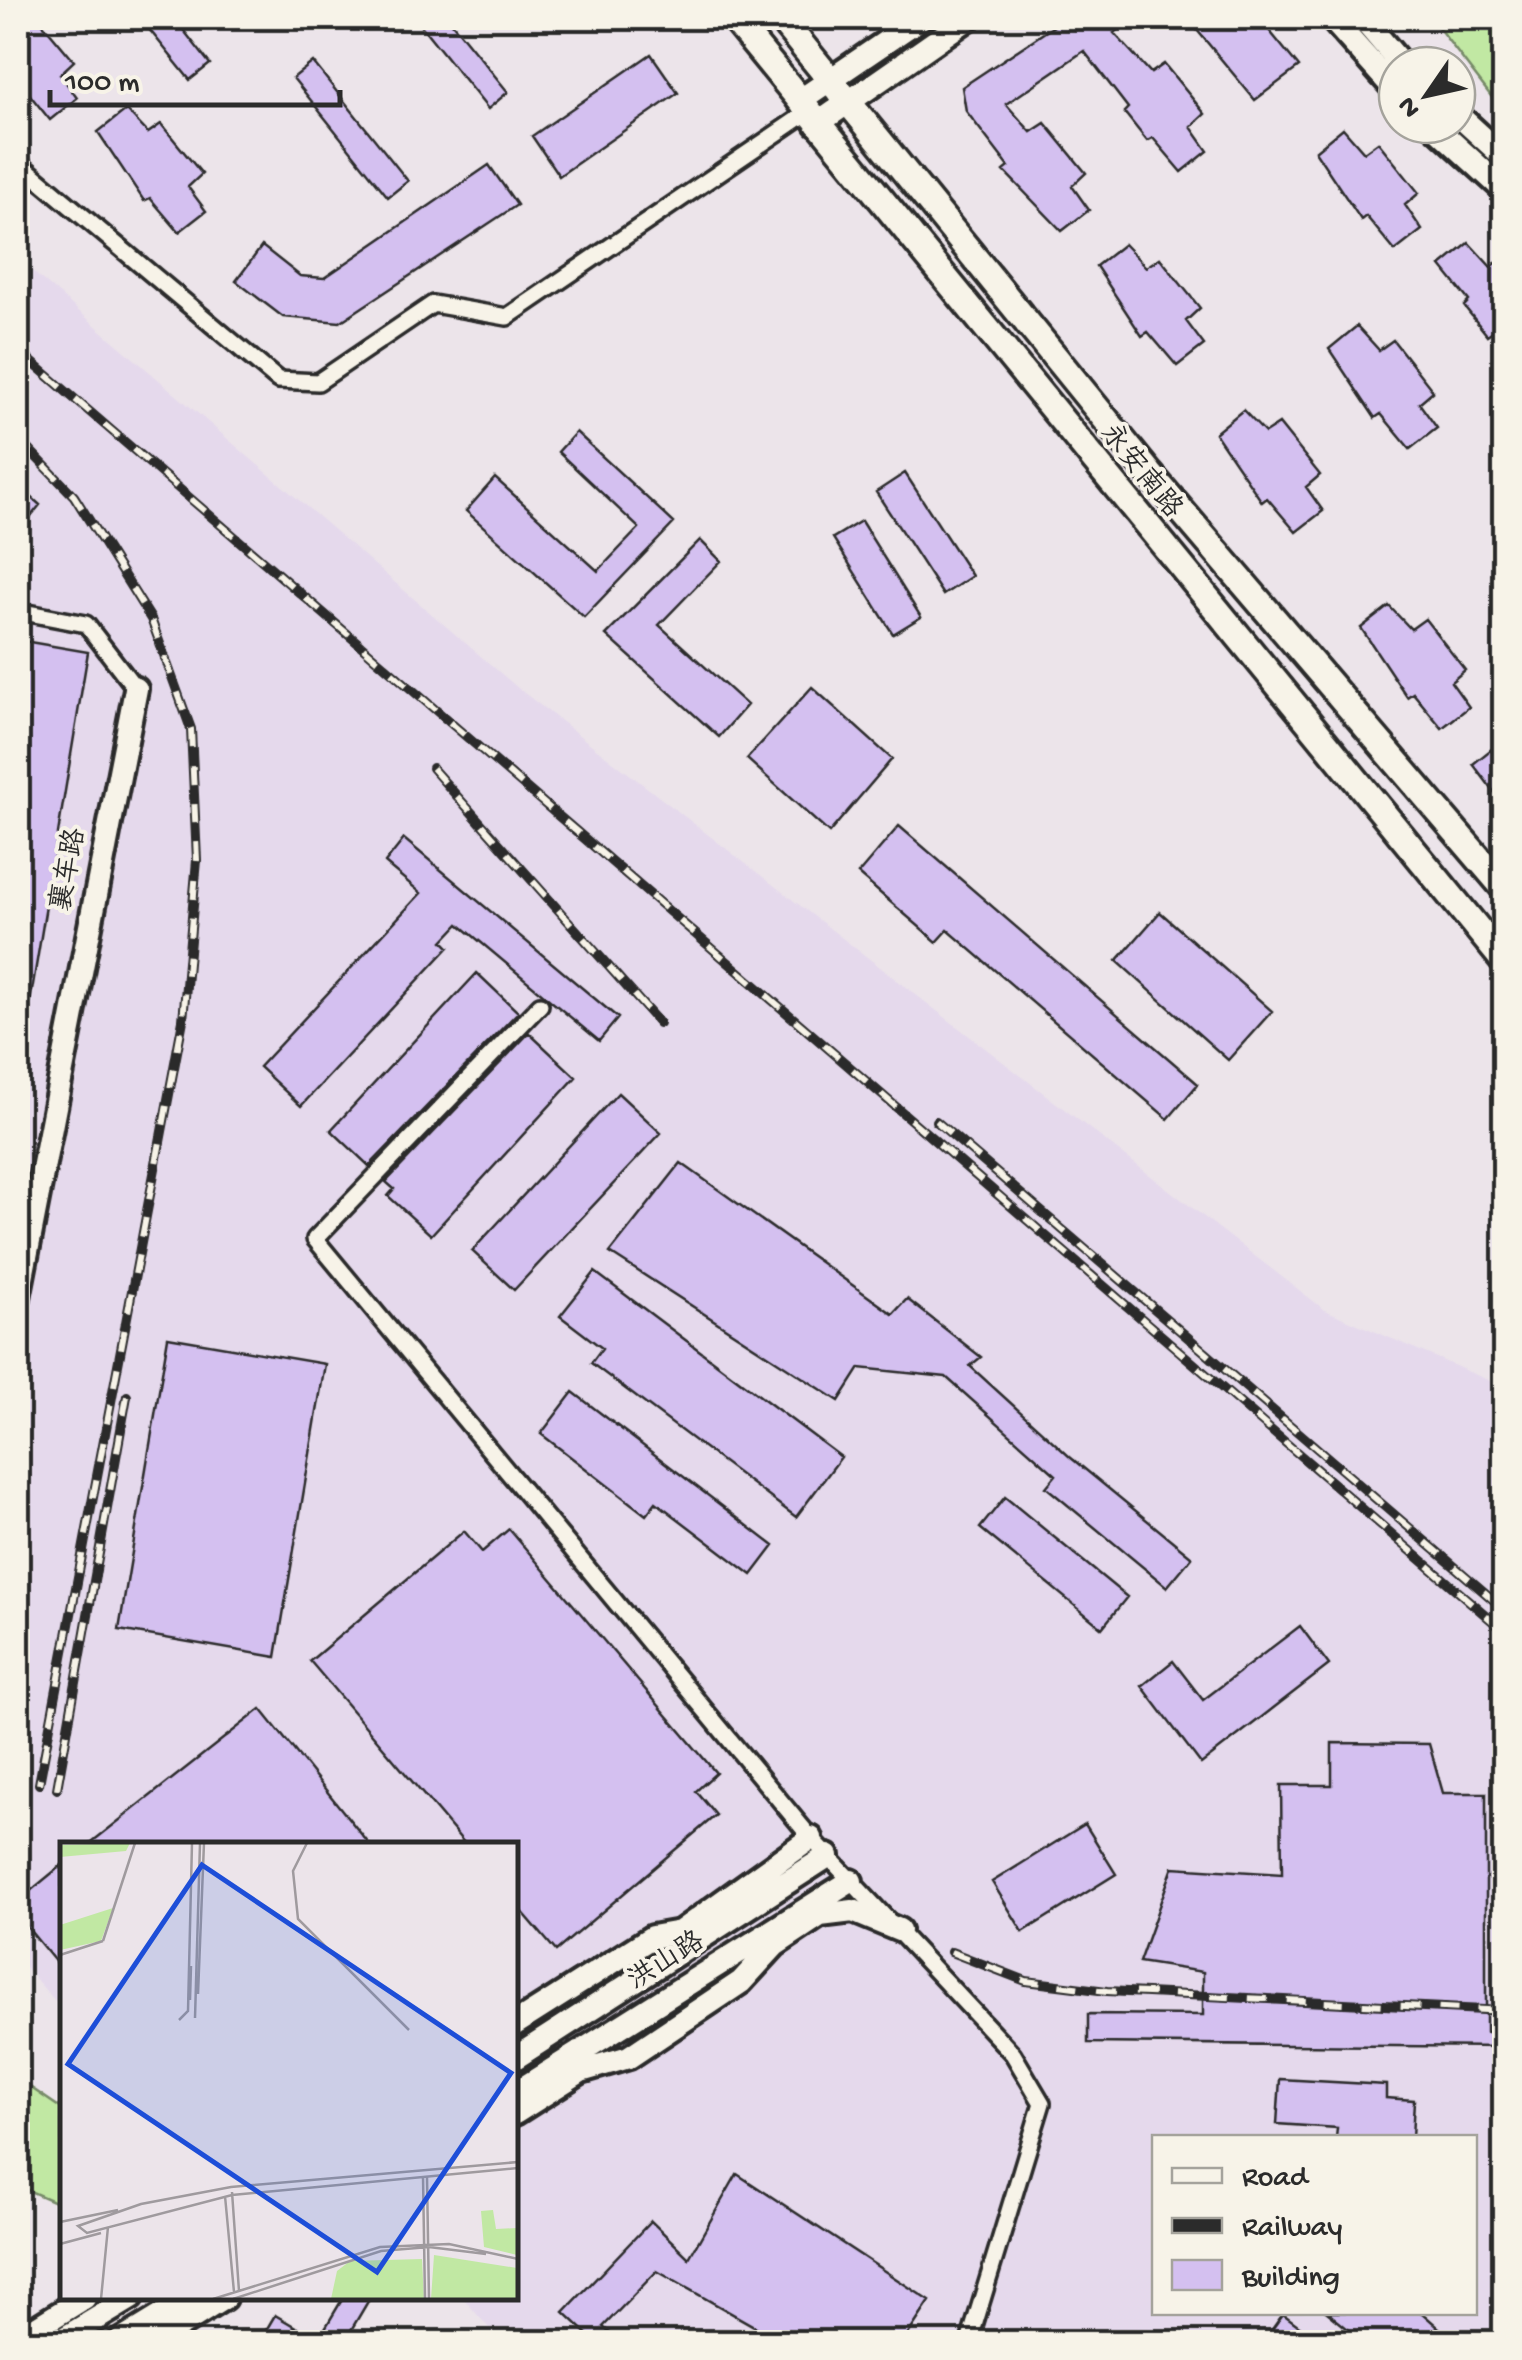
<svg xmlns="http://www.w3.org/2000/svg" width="1522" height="2360" viewBox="0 0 1522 2360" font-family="'Gochi Hand','LXGW WenKai TC',sans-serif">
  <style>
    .built { fill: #e5d9ec; fill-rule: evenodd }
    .green { fill: #c1e8a3; stroke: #768a67; stroke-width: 2.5 }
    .building { fill: #d4c0f0; stroke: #2b2b2b; stroke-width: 2.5 }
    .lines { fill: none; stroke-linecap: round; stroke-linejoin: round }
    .street-casing { stroke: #2b2b2b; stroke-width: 22 }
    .secondary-casing { stroke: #2b2b2b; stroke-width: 30 }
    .primary-casing { stroke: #2b2b2b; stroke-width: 32 }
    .street { stroke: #f7f3e8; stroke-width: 15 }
    .secondary { stroke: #f7f3e8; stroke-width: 22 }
    .primary { stroke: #f7f3e8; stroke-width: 25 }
    .rail-casing { stroke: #2b2b2b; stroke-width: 10 }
    .rail { stroke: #f7f3e8; stroke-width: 6; stroke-dasharray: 19; stroke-linecap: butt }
    .labels { text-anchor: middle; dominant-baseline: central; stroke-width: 8; stroke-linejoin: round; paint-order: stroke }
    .street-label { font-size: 28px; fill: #2b2b2b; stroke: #f7f3e8 }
    .inset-road { fill: none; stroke: #9f9a9e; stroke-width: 2.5 }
    .view { fill: #1d4ed8; fill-opacity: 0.15; stroke: #1d4ed8; stroke-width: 5 }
    .inset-edge { fill: none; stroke: #2b2b2b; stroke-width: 5 }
  </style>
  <rect width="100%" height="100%" fill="#ece4ea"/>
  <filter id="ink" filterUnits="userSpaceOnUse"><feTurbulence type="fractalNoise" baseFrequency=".01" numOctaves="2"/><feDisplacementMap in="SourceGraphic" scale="20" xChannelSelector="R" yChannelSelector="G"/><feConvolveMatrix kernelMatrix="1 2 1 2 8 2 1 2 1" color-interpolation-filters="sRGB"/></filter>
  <g filter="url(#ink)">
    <!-- built -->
    <path class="built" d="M 18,259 L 519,689 L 1325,1310 L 1504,1387 L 1504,2342 L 501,2342 L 463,2298 L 515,2298 L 515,1845 L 62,1845 L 62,2009 L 18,1959 L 18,1886 L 27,1869 L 18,1859 ZM 1154,2138 L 1474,2138 L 1474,2312 L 1154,2312 Z"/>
    <!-- green -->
    <path class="green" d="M 1431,18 L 1504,18 L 1504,113 Z
      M 18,2079 L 62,2109 L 62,2205 L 18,2186 Z"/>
    <!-- building -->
    <path class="building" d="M 18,18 L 38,18 L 74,61 L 60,74 L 77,98 L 50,120 L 18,80 Z
      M 140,18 L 174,18 L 210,64 L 190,80 Z
      M 415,18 L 448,18 L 508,92 L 488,109 Z
      M 1092,18 L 1138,18 L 1114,33 L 1151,73 L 1164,64 L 1205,114 L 1191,127 L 1208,151 L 1182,172 L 1153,138 L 1147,141 L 1124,112 L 1128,108 L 1084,51 L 1006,104 L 1031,132 L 1045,123 L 1086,173 L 1072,186 L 1089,210 L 1062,231 L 1004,171 L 1009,167 L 966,111 L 962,87 L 1057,24 L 1095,22 Z
      M 1187,18 L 1259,18 L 1299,67 L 1255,100 Z
      M 651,54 L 678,93 L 559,176 L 532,136 Z
      M 313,62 L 408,181 L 388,197 L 293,78 Z
      M 126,110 L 148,133 L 161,124 L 202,174 L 188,187 L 206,211 L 179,232 L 150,198 L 144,201 L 98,132 Z
      M 1343,128 L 1364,152 L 1378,142 L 1419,193 L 1405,205 L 1422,230 L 1395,251 L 1366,216 L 1361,220 L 1315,151 Z
      M 489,165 L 517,205 L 340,322 L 283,317 L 236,281 L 262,246 L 300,276 L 324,278 Z
      M 1469,243 L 1491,267 L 1504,257 L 1504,345 L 1493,331 L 1487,335 L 1464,306 L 1469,301 L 1441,266 Z
      M 1124,244 L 1146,267 L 1160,258 L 1200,308 L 1186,321 L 1204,345 L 1177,366 L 1148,332 L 1142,336 L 1096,266 Z
      M 1357,326 L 1379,350 L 1393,340 L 1433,391 L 1419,403 L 1437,428 L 1410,449 L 1381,414 L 1375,418 L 1329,349 Z
      M 1243,410 L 1265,433 L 1279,424 L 1320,475 L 1306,487 L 1323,511 L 1296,532 L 1267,498 L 1262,502 L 1215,433 Z
      M 576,432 L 674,523 L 584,617 L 466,511 L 495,478 L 598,571 L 639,528 L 558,452 Z
      M 905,473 L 972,576 L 943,595 L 876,492 Z
      M 18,485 L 40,505 L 18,532 Z
      M 861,521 L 921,617 L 893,634 L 833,538 Z
      M 700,540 L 721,561 L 659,625 L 747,705 L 719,737 L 606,635 Z
      M 1389,606 L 1411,629 L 1425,619 L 1465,670 L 1451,682 L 1469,707 L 1442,728 L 1413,693 L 1407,697 L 1361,628 Z
      M 18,640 L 88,652 L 26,1027 L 18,1027 Z
      M 812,687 L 892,759 L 829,833 L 747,759 Z
      M 1504,739 L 1504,805 L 1473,764 Z
      M 899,826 L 1198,1084 L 1168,1119 L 948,930 L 937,942 L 858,874 Z
      M 404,839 L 618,1018 L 599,1041 L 459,924 L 443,941 L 449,947 L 301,1106 L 259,1067 L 421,893 L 385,863 Z
      M 1160,912 L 1272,1011 L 1228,1060 L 1117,961 Z
      M 477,973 L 518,1012 L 369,1166 L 331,1130 Z
      M 529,1033 L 576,1077 L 431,1235 L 388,1196 L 394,1189 L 386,1182 Z
      M 618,1093 L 661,1133 L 514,1290 L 472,1251 Z
      M 681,1163 L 893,1314 L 907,1299 L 981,1357 L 970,1366 L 1070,1457 L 1192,1557 L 1167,1587 L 1046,1487 L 1056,1475 L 946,1377 L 860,1368 L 839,1401 L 610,1253 Z
      M 595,1272 L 841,1457 L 796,1517 L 591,1363 L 602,1348 L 560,1316 Z
      M 168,1337 L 325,1364 L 276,1657 L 119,1630 Z
      M 573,1392 L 774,1546 L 752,1575 L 656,1502 L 646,1515 L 541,1434 Z
      M 1005,1497 L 1127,1597 L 1102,1628 L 980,1528 Z
      M 509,1529 L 716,1773 L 696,1791 L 716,1815 L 556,1951 L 515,1903 L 515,1845 L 466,1845 L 310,1661 L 464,1531 L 482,1552 Z
      M 1300,1626 L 1329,1665 L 1201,1764 L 1142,1686 L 1173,1661 L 1203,1700 Z
      M 261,1709 L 370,1845 L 88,1845 Z
      M 1332,1743 L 1429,1744 L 1443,1793 L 1486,1793 L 1486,2032 L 1504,2032 L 1504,2047 L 1088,2043 L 1088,2014 L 1203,2015 L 1203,1972 L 1139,1962 L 1173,1867 L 1282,1874 L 1281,1785 L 1332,1785 Z
      M 1085,1824 L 1116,1874 L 1023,1932 L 992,1882 Z
      M 62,1865 L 62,1970 L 18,1916 L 18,1901 Z
      M 1280,2079 L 1386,2085 L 1386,2098 L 1414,2100 L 1412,2138 L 1336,2138 L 1337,2128 L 1277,2124 Z
      M 737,2174 L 930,2301 L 903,2342 L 782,2342 L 657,2271 L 603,2327 L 620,2342 L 596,2342 L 564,2312 L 651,2221 L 689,2258 Z
      M 343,2298 L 370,2298 L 344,2342 L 259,2342 L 275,2315 L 318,2340 Z
      M 1327,2312 L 1421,2312 L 1455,2342 L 1364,2342 Z
      M 1283,2314 L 1321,2342 L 1263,2342 Z"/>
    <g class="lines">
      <!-- street casing -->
      <g class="street-casing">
        <path id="street" d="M 18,162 L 278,380 L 318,382 L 433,304 L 507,317 L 808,112
          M 18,611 L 86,624 L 136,689
          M 540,1005 L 315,1239 L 811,1838 L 1013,2054 L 1042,2103 L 969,2342"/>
      </g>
      <!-- secondary casing -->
      <g class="secondary-casing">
        <path id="secondary" d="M 1331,18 L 1397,92
          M 1362,18 L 1402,65
          M 799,101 L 921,18
          M 1457,114 L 1504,157
          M 817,124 L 969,18
          M 1433,125 L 1504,190
          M 18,1298 L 136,689
          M 515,2024 L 652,1937 L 680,1932 L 811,1838
          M 515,2058 L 828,1856
          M 515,2093 L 851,1881
          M 515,2113 L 581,2071 L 629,2057 L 741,1982 L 775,1945 L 820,1915 L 853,1911 L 899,1930
          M 18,2339 L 84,2298
          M 58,2342 L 131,2298
          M 119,2342 L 191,2298
          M 154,2342 L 224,2298"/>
      </g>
      <!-- primary casing -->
      <g class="primary-casing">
        <path id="primary" d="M 733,18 L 1504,961
          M 780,18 L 1150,474 L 1504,888"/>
      </g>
      <!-- street -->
      <use href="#street" class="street"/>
      <!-- secondary -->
      <use href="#secondary" class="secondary"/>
      <!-- primary -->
      <use href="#primary" class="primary"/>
      <!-- rail casing -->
      <g class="rail-casing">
        <path id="rail" d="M 18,350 L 1504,1631
          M 18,438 L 74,496 L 151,619 L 191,729 L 197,860 L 183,1020 L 39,1784
          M 432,768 L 659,1023
          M 936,1121 L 1504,1609
          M 57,1789 L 127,1396
          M 951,1952 L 1026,1981 L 1107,1991 L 1504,2011"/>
      </g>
      <!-- rail -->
      <use href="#rail" class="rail"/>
    </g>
  </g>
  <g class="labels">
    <!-- street labels -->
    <g class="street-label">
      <text transform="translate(1140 472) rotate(51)">永安南路</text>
      <text transform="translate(70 870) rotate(-79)">襄车路</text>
      <text transform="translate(667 1962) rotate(-32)">洪山路</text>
    </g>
  </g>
  <!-- overview -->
  <g transform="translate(60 1842)">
    <rect width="458" height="458" fill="#ece4ea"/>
    <path d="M 70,1 L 66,9 L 0,15 L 0,3 ZM 53,66 L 41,99 L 0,108 L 0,83 ZM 433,368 L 436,387 L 457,386 L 457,413 L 424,405 L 421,369 ZM 374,413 L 457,426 L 457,457 L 371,457 ZM 362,417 L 364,457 L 271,457 L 277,429 L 290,419 Z" fill="#c1e8a3"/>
    <path class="inset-road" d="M 247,1 L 233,29 L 238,77 L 349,188M 43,99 L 75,1M 0,113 L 43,99M 138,152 L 144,1M 130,158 L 131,124M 135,176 L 140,1M 119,178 L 128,169 L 132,1M 458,320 L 171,345 L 81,362 L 18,384 L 27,391 L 172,353 L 458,326M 363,335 L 365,457M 367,335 L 369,457M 172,350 L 179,449M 165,354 L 174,450M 0,380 L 58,368M 0,402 L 41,391M 41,457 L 48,385M 153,457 L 320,405 L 389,402 L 458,417M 173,457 L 321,409 L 369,405 L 426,412"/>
    <path class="view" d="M 142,23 L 451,231 L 317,430 L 8,222 Z"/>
    <rect width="458" height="458" class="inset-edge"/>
  </g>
  <!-- margin -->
  <rect width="1522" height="2360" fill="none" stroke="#f7f3e8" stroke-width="60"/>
  <rect x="30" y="30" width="1462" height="2300" fill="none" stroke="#2b2b2b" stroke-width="4" filter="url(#ink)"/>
  <!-- legend -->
  <rect x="1152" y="2135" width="325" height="180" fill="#f7f3e8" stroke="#a5a39c" stroke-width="2.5"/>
  <rect x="1172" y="2168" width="50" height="15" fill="#f7f3e8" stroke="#a5a39c" stroke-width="2.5"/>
  <text x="1242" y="2185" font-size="30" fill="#2b2b2b">Road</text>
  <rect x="1172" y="2218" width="50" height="15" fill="#2b2b2b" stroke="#a5a39c" stroke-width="2.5"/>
  <text x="1242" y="2235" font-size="30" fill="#2b2b2b">Railway</text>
  <rect x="1172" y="2260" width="50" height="30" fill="#d4c0f0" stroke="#a5a39c" stroke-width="2.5"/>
  <text x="1242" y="2285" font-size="30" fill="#2b2b2b">Building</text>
  <!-- north arrow -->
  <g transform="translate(1427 95) rotate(236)"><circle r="48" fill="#f7f3e8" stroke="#a5a39c" stroke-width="2.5"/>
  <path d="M0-8L18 38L0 25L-18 38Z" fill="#2b2b2b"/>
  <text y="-15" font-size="28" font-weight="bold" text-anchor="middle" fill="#2b2b2b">N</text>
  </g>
  <!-- scale -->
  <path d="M50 90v15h290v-15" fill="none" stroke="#2b2b2b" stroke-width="5"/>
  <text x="65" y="90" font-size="30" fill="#2b2b2b" stroke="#f7f3e8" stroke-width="8" paint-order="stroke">100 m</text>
</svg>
